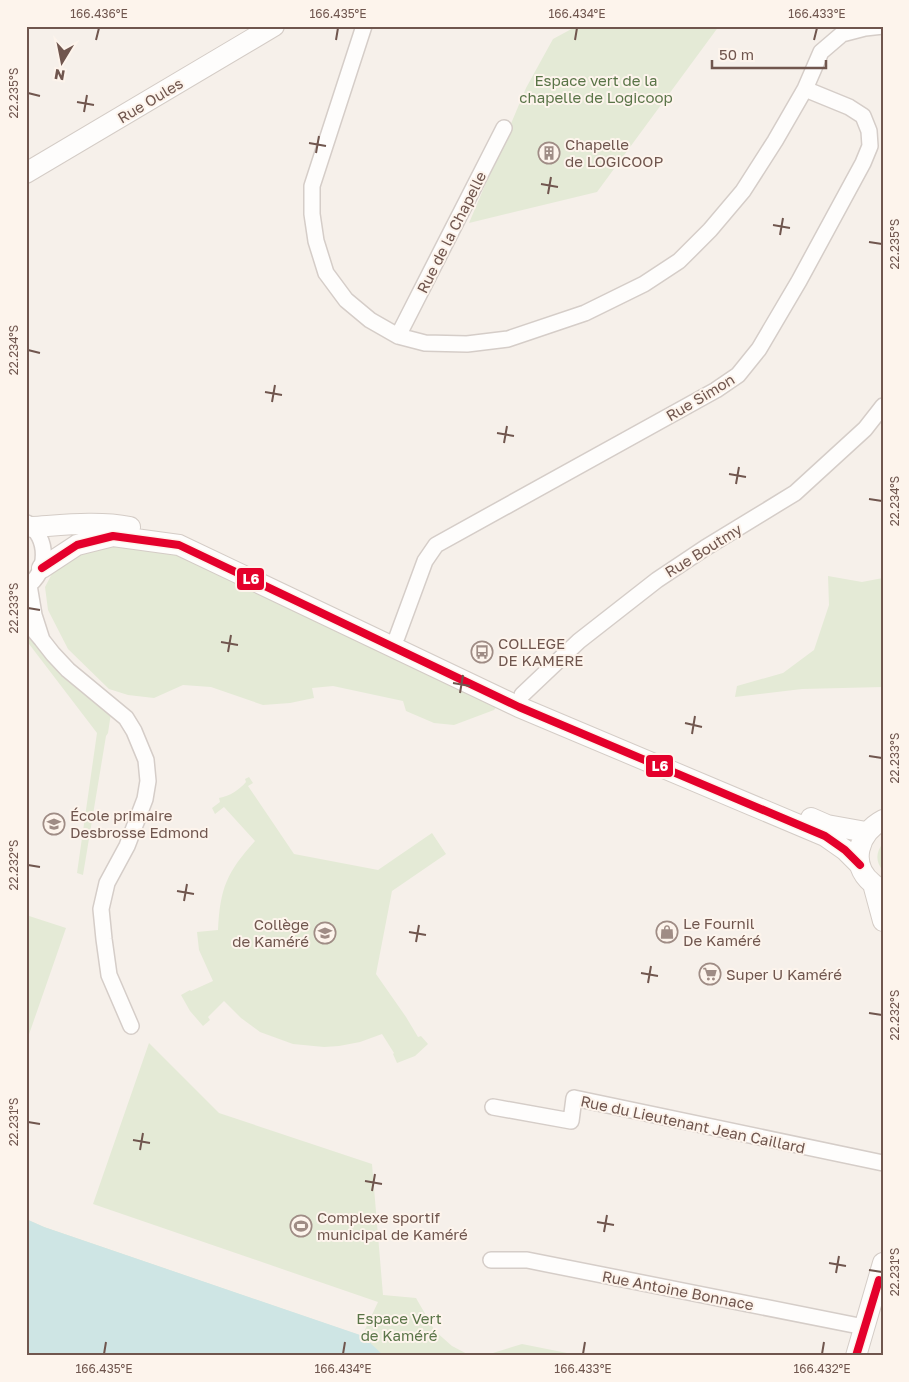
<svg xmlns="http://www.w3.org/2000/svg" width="909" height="1382" viewBox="0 0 909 1382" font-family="'Golos Text',sans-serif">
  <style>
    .green { fill: #e4ead6 }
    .water { fill: #cee5e4 }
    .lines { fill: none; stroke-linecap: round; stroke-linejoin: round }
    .street-casing { stroke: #d5cdc8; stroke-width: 18 }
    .secondary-casing { stroke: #d4ccc6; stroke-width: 22 }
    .street { stroke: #fefdfc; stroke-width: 15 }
    .secondary { stroke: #fefdfc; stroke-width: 20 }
    .bus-1-casing { stroke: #fdf4ec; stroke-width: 11 }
    .bus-1 { stroke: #e4002b; stroke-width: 8 }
    .ticks { fill: none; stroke: #70564e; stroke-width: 2 }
    .labels { text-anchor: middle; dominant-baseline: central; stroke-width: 4; stroke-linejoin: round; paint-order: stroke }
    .park-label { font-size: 15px; fill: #597447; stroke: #fdf4ec }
    .street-label { font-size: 15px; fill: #70564e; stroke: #fdf4ec }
    .poi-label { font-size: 15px; fill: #70564e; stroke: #fdf4ec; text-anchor: start }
    .line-badge { stroke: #fdf4ec; stroke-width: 2 }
    .badge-label { font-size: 14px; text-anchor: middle; font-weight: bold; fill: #fff }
    .neatline { fill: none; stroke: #70564e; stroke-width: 2 }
    .ticks-label { font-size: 12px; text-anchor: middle; fill: #70564e }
  </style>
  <rect width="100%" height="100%" fill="#f6f0ea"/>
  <!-- green -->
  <path class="green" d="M 577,26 L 719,26 L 597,192 L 469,223 L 526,88 L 553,39 Z
    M 97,546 L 138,546 L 192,559 L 498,705 L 494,710 L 454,725 L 434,723 L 406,711 L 403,701 L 333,686 L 312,688 L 314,698 L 290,703 L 263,705 L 211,687 L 183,685 L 154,698 L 128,695 L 109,689 L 68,649 L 48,610 L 45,587 L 57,564 Z
    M 828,576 L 862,582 L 883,578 L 883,687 L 802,689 L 735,697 L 737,686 L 783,673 L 814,650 L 829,605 Z
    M 26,635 L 76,686 L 111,713 L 108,733 L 106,736 L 83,875 L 77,873 L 97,733 L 26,640 Z
    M 249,777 L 253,783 L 248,786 L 294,854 L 378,870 L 432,833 L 446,854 L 392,891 L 376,974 L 406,1017 L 418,1037 L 421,1036 L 428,1044 L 415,1056 L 397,1063 L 393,1054 L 394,1053 L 382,1034 L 360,1042 L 339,1046 L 324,1047 L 293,1044 L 260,1032 L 241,1018 L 224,1001 L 208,1017 L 210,1020 L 203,1026 L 190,1011 L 181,995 L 190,990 L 191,991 L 213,981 L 199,950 L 197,932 L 218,930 C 220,888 227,872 255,841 L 224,807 L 215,814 L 212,808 L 220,802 L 219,798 C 230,796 239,790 246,782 L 245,779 Z
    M 883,843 L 883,871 C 875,861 876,852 883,843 Z
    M 26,915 L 66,928 L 26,1043 Z
    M 149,1043 L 219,1113 L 372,1164 L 383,1295 L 416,1298 L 435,1331 L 452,1346 L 471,1356 L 26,1356 L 26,1219 L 44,1227 L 362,1336 L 378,1302 L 93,1204 Z
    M 522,1344 L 582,1356 L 483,1356 Z"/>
  <!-- water -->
  <path class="water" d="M 26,1219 L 44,1227 L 363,1336 L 384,1356 L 26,1356 Z"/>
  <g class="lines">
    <!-- street casing -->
    <g class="street-casing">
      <path id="street" d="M 364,26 L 312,186 L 312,214 L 316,241 L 326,273 L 346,300 L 370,320 L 398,336 L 425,343 L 467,344 L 508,339 L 585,313 L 644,284 L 679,261 L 710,230 L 743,191 L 775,141 L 805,89 L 821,52 L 842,34 L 865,28 L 883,26
        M 398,336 L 504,128
        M 26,587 C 49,572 49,538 27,523
        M 26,621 L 42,640 L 34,615 L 29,585
        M 397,637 L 425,561 L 436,545 L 716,390 L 738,375 L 759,349 L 799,281 L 863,163 L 870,146 L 869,131 L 863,116 L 849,107 L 805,89
        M 42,640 L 53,654 L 68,670 L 126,718 L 134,731 L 146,760 L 148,781 L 145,799 L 127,846 L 107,883 L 101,909 L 104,939 L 109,975 L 131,1026
        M 522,695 L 579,641 L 657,580 L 705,548 L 795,493 L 865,429 L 883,406
        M 493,1107 L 571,1121 L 574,1098 L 883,1163
        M 491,1260 L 527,1260 L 864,1327"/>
    </g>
    <!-- secondary casing -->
    <g class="secondary-casing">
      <path id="secondary" d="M 26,173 L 274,26
        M 32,527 C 64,525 98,521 130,527
        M 42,568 L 77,545 L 113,536 L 179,545 L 519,707 L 825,836 L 845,850 L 860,865
        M 811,818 L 827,825 L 866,832
        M 883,820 C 858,833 849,864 872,883 C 875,886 879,888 883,889
        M 873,884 L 883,921
        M 856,1356 L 883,1263"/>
    </g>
    <!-- street -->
    <use href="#street" class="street"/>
    <!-- secondary -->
    <use href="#secondary" class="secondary"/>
    <!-- bus-1 casing -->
    <g class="bus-1-casing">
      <path id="bus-1" d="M 42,568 L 77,545 L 113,536 L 179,545 L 519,707 L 825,836 L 845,850 L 860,865
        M 856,1356 L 879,1280"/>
    </g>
    <!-- bus-1 -->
    <use href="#bus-1" class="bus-1"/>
  </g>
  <!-- ticks -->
  <path class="ticks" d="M 96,40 L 99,28M 336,40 L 338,28M 575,40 L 577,28M 814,40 L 817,28M 28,93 L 40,96M 77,102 L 94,105M 84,112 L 87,95M 309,143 L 326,146M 316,153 L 319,136M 541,184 L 558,187M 548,194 L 551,177M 773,225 L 790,228M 780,235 L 783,218M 869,242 L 882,244M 28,350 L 40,353M 265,392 L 282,395M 272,402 L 275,385M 497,433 L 514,436M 504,443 L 507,426M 729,474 L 746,477M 736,484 L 739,467M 869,499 L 882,501M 28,608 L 40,610M 221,642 L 238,645M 228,652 L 231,635M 453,683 L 470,686M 460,693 L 463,675M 685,723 L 702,727M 692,734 L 695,716M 869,756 L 882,758M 28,865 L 40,867M 177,891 L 194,894M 184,901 L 187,884M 409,932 L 426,935M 416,942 L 419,925M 641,973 L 658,976M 648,983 L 651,966M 869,1013 L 882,1015M 28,1122 L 40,1124M 133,1140 L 150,1143M 140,1150 L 143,1133M 365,1181 L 382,1184M 372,1191 L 375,1174M 597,1222 L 614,1225M 604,1232 L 607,1215M 829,1263 L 846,1266M 869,1270 L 882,1272M 836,1273 L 839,1256M 104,1354 L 106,1342M 343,1354 L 345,1342M 583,1354 L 585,1342M 822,1354 L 824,1342"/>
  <!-- icons -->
  <defs>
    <g id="building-ring" transform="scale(1.125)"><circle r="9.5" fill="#fdf4ec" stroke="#9f8c85" stroke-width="1.5"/><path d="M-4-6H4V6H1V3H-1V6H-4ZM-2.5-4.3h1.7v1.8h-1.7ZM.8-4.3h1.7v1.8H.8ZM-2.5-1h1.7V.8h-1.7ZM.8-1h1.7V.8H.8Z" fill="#9f8c85"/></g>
    <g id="bus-ring" transform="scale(1.125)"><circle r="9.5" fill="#fdf4ec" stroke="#9f8c85" stroke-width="1.5"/><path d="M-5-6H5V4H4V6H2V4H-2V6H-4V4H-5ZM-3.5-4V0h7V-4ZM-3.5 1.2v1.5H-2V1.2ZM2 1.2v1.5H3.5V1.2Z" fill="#9f8c85"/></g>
    <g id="school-ring" transform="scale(1.125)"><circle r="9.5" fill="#fdf4ec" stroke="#9f8c85" stroke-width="1.5"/><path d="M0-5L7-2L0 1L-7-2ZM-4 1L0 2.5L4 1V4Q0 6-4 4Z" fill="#9f8c85"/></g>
    <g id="shop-ring" transform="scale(1.125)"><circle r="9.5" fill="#fdf4ec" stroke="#9f8c85" stroke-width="1.5"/><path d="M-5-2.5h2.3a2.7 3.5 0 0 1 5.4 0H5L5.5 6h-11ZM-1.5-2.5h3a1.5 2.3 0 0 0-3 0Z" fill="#9f8c85"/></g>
    <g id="supermarket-ring" transform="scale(1.125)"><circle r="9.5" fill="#fdf4ec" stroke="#9f8c85" stroke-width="1.5"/><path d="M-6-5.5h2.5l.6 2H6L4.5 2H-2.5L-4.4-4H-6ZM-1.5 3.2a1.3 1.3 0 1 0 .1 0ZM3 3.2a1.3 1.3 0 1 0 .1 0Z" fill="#9f8c85"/></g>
    <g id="stadium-ring" transform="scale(1.125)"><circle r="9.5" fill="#fdf4ec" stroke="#9f8c85" stroke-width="1.5"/><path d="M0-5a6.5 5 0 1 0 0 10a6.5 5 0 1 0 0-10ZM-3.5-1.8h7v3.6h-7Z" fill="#9f8c85"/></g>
  </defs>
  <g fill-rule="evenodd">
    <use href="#building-ring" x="549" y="153"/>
    <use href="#bus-ring" x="482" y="652"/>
    <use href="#school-ring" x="54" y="824"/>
    <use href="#shop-ring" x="667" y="932"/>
    <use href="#school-ring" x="325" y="933"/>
    <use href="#supermarket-ring" x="710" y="974"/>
    <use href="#stadium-ring" x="301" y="1226"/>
  </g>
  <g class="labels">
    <!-- park labels -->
    <g class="park-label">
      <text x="596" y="80">Espace vert de la<tspan x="596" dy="17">chapelle de Logicoop</tspan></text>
      <text x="399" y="1318">Espace Vert<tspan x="399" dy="17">de Kaméré</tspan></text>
    </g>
    <!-- street labels -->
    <g class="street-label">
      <text transform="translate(150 100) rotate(-31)">Rue Oules</text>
      <text transform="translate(451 232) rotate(-63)">Rue de la Chapelle</text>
      <text transform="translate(700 397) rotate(-31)">Rue Simon</text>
      <text transform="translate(703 550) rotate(-32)">Rue Boutmy</text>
      <text transform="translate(693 1124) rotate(12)">Rue du Lieutenant Jean Caillard</text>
      <text transform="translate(678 1290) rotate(11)">Rue Antoine Bonnace</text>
    </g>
    <!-- poi labels -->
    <g class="poi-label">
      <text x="565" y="144">Chapelle<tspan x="565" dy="17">de LOGICOOP</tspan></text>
      <text x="498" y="643">COLLEGE<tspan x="498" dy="17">DE KAMERE</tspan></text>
      <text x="70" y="815">École primaire<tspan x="70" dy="17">Desbrosse Edmond</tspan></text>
      <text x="683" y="923">Le Fournil<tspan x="683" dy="17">De Kaméré</tspan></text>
      <text x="309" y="924" text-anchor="end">Collège<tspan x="309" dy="17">de Kaméré</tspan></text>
      <text x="726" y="974">Super U Kaméré</text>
      <text x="317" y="1217">Complexe sportif<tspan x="317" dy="17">municipal de Kaméré</tspan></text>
    </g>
  </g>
  <g class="line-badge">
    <rect x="236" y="567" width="29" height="24" rx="5" fill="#e4002b"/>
    <rect x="645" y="754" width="29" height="24" rx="5" fill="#e4002b"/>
  </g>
  <g class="badge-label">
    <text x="251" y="584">L6</text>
    <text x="660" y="771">L6</text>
  </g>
  <!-- border -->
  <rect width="909" height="1382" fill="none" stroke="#fdf4ec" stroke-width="55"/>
  <!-- north arrow -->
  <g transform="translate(62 62) rotate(190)" stroke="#fdf4ec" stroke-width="4" paint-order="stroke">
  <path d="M0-4L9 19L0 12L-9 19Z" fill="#70564e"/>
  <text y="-8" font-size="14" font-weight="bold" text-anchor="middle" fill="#70564e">N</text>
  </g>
  <!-- scale -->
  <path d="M712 60v8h114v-8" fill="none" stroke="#70564e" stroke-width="2.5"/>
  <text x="719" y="60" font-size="15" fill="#70564e" stroke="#fdf4ec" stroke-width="4" paint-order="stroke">50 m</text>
  <rect x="28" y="28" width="854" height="1326" class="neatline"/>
  <g class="ticks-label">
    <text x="99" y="18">166.436°E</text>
    <text x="338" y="18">166.435°E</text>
    <text x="577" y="18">166.434°E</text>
    <text x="817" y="18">166.433°E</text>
    <text transform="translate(14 93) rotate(-90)" y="4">22.235°S</text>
    <text transform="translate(895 244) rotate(-90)" y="4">22.235°S</text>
    <text transform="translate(14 350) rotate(-90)" y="4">22.234°S</text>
    <text transform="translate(895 501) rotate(-90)" y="4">22.234°S</text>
    <text transform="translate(14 608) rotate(-90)" y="4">22.233°S</text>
    <text transform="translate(895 758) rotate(-90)" y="4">22.233°S</text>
    <text transform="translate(14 865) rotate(-90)" y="4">22.232°S</text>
    <text transform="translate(895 1015) rotate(-90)" y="4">22.232°S</text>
    <text transform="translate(14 1122) rotate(-90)" y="4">22.231°S</text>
    <text transform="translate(895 1272) rotate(-90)" y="4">22.231°S</text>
    <text x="104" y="1373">166.435°E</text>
    <text x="343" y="1373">166.434°E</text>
    <text x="583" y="1373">166.433°E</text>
    <text x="822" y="1373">166.432°E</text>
  </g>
</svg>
